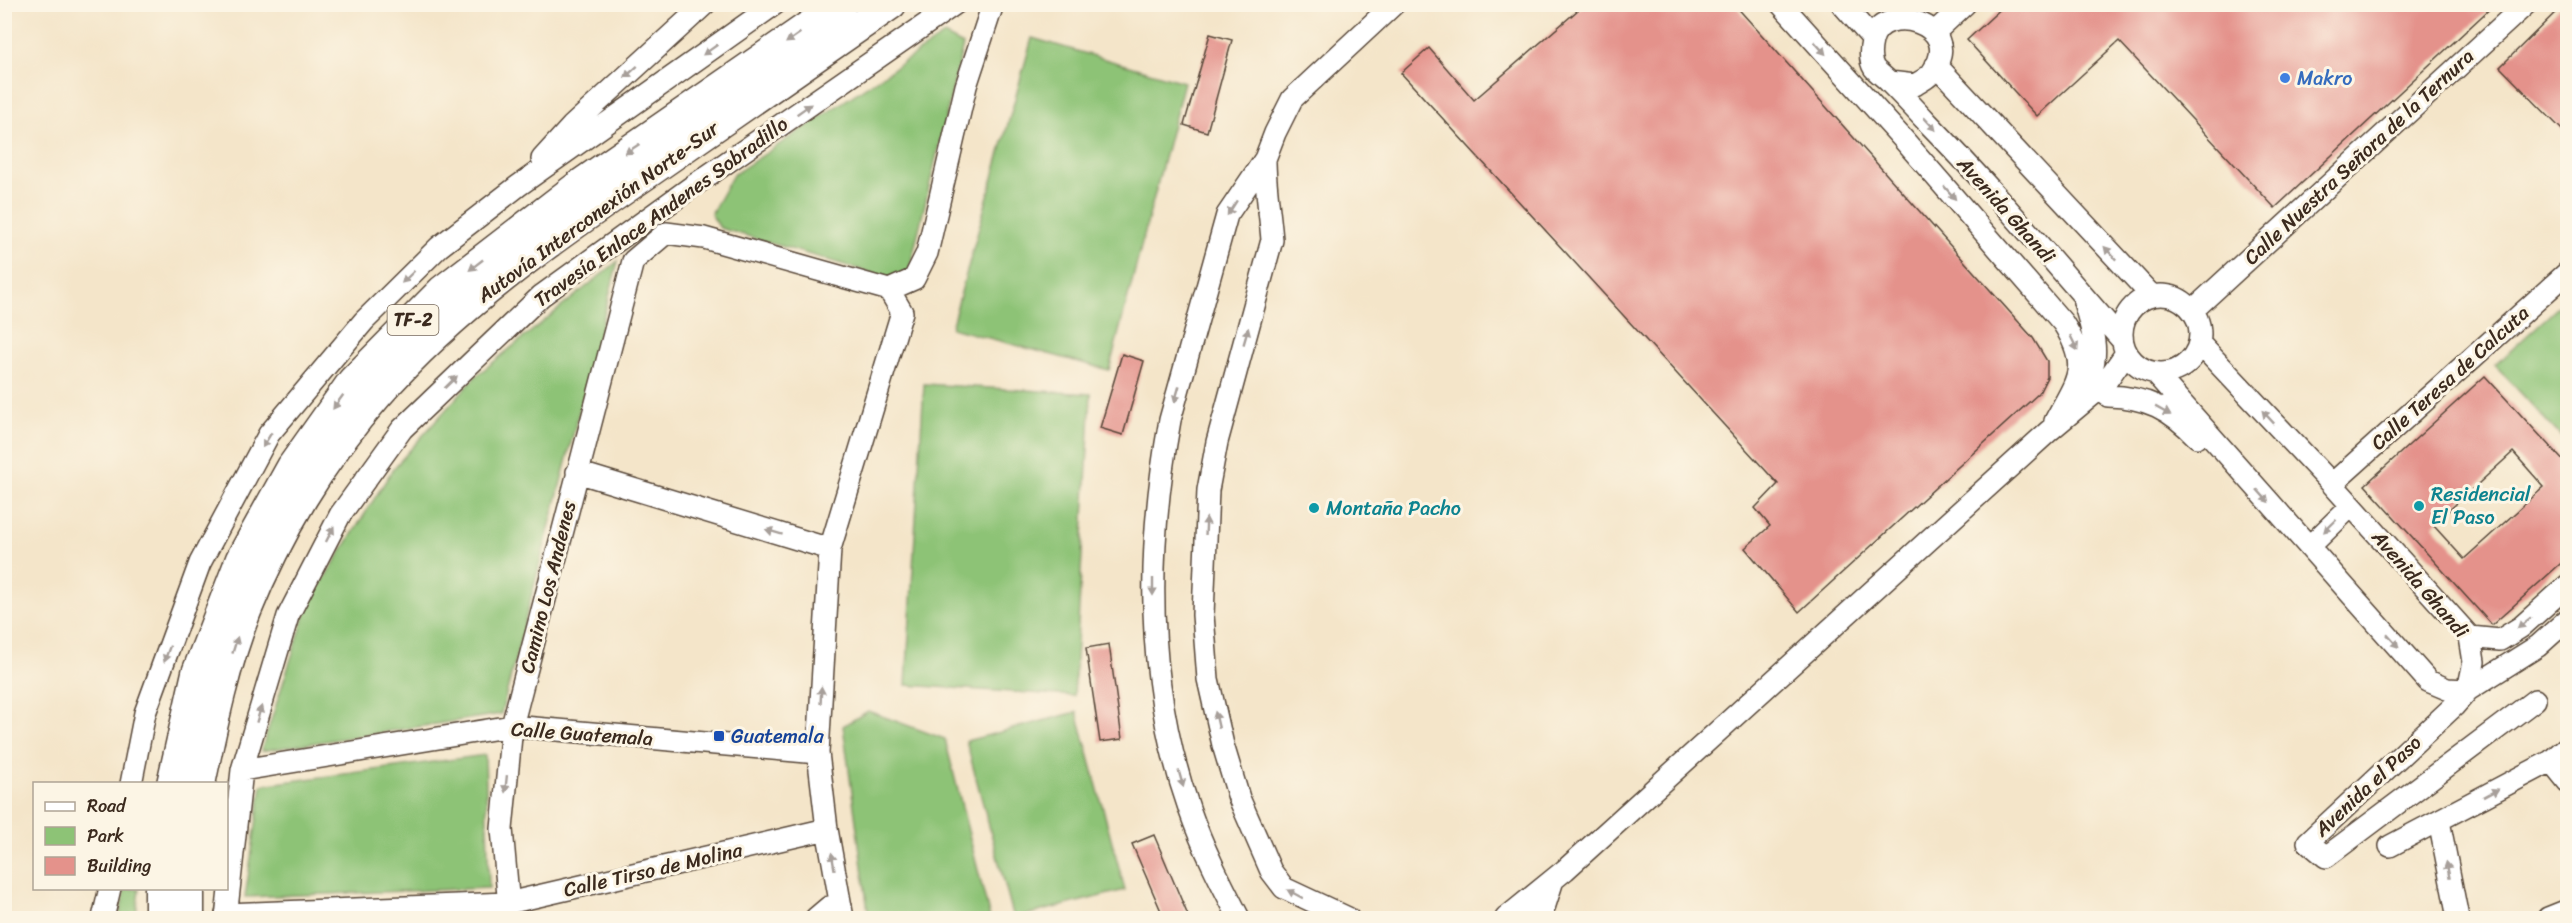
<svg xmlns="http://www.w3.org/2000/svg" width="2572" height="923" viewBox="0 0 2572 923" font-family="Sriracha,sans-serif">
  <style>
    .green { fill: #8dc376; stroke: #64764a; stroke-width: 1.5 }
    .building { fill: #e4928b; fill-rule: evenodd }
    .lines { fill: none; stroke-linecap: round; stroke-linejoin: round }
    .minor-casing { stroke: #574638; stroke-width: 24 }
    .highway-casing { stroke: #574638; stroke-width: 33 }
    .minor { stroke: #fff; stroke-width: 21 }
    .highway { stroke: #fff; stroke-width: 30 }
    .oneway { fill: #a79f9a }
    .shop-dot { fill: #3f7fe0; stroke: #fcf5e5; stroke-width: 2 }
    .culture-dot { fill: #0f9aa8; stroke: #fcf5e5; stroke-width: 2 }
    .transit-dot { fill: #1a4fb4; stroke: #fcf5e5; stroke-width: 2 }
    .labels { text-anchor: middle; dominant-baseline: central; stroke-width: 6; stroke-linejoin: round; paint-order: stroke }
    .shield { fill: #fcf5e5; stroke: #75675a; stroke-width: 1.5 }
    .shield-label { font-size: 18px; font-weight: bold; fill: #3b2a1e }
    .shop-label { font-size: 20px; fill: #366cbe; stroke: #fcf5e5; text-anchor: start }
    .street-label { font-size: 20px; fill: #3b2a1e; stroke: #fcf5e5 }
    .culture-label { font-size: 20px; fill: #0d838f; stroke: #fcf5e5; text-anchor: start }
    .transit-label { font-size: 20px; fill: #164399; stroke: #fcf5e5; text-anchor: start }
  </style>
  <rect width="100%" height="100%" fill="#fcf5e5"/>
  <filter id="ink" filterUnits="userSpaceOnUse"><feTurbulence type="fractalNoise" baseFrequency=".0167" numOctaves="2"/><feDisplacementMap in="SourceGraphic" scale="12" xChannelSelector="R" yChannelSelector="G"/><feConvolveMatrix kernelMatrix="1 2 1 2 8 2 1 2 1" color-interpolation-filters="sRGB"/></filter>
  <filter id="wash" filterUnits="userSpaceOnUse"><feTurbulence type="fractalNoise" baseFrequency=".008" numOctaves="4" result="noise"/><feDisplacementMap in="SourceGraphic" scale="24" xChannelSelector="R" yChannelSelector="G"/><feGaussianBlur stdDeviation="1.35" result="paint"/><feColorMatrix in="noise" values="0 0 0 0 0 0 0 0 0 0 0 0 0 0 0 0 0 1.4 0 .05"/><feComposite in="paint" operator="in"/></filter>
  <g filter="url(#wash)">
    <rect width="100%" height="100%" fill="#f4e5c9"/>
    <!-- green -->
    <path class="green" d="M 944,35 L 963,45 L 909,271 L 892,279 L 720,228 L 711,214 L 733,175 Z
      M 1032,38 L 1184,82 L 1109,370 L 951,328 Z
      M 618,261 L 501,714 L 261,751 L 309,603 L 393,469 L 475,377 Z
      M 2567,299 L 2567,443 L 2495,365 Z
      M 924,384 L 1091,394 L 1074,696 L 906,685 Z
      M 868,711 L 945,739 L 990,918 L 869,918 L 843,726 Z
      M 1077,712 L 1125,890 L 1014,918 L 966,741 Z
      M 485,755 L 489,888 L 245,897 L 262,785 Z
      M 125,889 L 139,889 L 136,918 L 119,918 Z"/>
    <g id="blocks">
      <!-- building -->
      <path class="building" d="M 1585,4 L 1734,4 L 2033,338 L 2047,361 L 2047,377 L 2039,393 L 1799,612 L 1745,548 L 1770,526 L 1755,508 L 1778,484 L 1401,73 L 1429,48 L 1474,100 Z
        M 2006,4 L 2495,4 L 2275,208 L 2119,41 L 2037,116 L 1967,40 Z
        M 2564,4 L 2568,4 L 2568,136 L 2500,67 Z
        M 1210,34 L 1232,40 L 1207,132 L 1184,125 Z
        M 1122,354 L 1144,361 L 1123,435 L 1100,428 Z
        M 2485,376 L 2568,466 L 2568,557 L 2492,625 L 2365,485 ZM 2513,452 L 2544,487 L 2464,559 L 2433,525 Z
        M 1109,644 L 1122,739 L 1100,742 L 1086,648 Z
        M 1154,835 L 1189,918 L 1164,918 L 1132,844 Z"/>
    </g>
  </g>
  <g filter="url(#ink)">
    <use href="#blocks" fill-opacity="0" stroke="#574638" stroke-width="1.5"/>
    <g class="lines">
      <!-- minor casing -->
      <g class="minor-casing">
        <path id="minor" d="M 1781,4 L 1903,139 L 2063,323 C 2091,368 2077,379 2055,421
          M 1842,4 L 1872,38
          M 1935,32 L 1965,4
          M 1936,65 L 2151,295
          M 1889,82 L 1915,85 C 1921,81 1930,77 1933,71 C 1966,23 1881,0 1872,41 C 1870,50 1869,60 1874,68 C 1878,73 1886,78 1890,83 C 1903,96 1916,110 1928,123 C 1996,192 2058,268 2122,340
          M 542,159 L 572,126 L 705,4
          M 1265,159 C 1265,187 1270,213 1272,240 L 1217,442 L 1208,490 L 1203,615 L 1208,679 L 1223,745 L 1239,798 L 1271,871 L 1284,888 L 1348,918
          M2122 334a39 39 0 1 1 78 0a39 39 0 1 1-78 0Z
          M 2193,310 L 2526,4
          M 2200,344 L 2332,484 L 2470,637 L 2474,662 L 2468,690
          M 2155,373 L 2428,681 L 2447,689 L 2468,690
          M 2081,391 C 2103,360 2094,336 2084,302
          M 2108,396 C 2147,397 2170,409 2197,437
          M 577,472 L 830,549
          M 2332,484 L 2568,272
          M 2309,547 L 2351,506
          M 2470,637 L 2500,640 L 2521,627 L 2568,585
          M 2535,700 L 2326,857 L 2308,842 L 2454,706 L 2468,690 L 2538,646 L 2568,619
          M 2551,761 L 2568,782
          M 242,770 L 512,726 L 818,753
          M 131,784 L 145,713 L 200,563 L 269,434 L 364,321 L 439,247 L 518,186 L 775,4
          M 2439,821 L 2458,918
          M 2390,846 L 2551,761 L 2568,746
          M 226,914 L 508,903 L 827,829
          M 103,918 L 110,888
          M 226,918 L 242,770 L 288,616 L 340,515 L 402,429 L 541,296 L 690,188 L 955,4
          M 510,918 L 502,829 L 512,726 L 633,261 L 666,233 L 704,238 L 889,290 L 914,279 L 927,253 L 966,86 L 993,4
          M 816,918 L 829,907 L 841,906
          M 843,918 L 827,829 L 818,753 L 830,549 L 902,312 L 889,290
          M 1239,918 C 1221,883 1203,848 1190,811 C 1145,685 1146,551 1170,420 L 1227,215 L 1265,159 L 1275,133 L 1292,99 L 1394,4
          M 1506,918 L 1565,870 L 2049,431 L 2103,386 L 2126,353
          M 1534,918 L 1543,911 L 1553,880
          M 2548,918 L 2568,910"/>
      </g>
      <!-- highway casing -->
      <g class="highway-casing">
        <path id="highway" d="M 172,784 L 197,673 L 241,559 L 292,467 L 353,381 L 442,291 L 581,184 L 841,4
          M 200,784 C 212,726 224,666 246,611 C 277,534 323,456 378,394 C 454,307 551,239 646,174 C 727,117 809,61 891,4
          M 160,888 L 160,918
          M 189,918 L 189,888"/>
      </g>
      <!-- minor -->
      <use href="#minor" class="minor"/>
      <!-- highway -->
      <use href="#highway" class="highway"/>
    </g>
    <!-- one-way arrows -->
    <defs><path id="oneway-solid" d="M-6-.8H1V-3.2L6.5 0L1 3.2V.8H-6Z" transform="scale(1.5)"/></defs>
    <g class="oneway">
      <use href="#oneway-solid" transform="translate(793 38) rotate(145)"/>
      <use href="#oneway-solid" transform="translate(1820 48) rotate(48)"/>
      <use href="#oneway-solid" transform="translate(710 50) rotate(145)"/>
      <use href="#oneway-solid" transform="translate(631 72) rotate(138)"/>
      <use href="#oneway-solid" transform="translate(804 109) rotate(-35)"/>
      <use href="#oneway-solid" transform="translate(1930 124) rotate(47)"/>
      <use href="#oneway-solid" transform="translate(632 149) rotate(146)"/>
      <use href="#oneway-solid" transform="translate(1950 193) rotate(49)"/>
      <use href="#oneway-solid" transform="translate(1232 208) rotate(123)"/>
      <use href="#oneway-solid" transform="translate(2110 253) rotate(-133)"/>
      <use href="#oneway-solid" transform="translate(476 265) rotate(142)"/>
      <use href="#oneway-solid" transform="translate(408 277) rotate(136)"/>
      <use href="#oneway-solid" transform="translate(1246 336) rotate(-74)"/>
      <use href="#oneway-solid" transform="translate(2074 343) rotate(64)"/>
      <use href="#oneway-solid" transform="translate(451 382) rotate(-44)"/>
      <use href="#oneway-solid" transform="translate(1177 394) rotate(106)"/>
      <use href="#oneway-solid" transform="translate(338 402) rotate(126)"/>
      <use href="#oneway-solid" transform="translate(2163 411) rotate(29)"/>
      <use href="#oneway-solid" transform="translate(2268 417) rotate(-133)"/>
      <use href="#oneway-solid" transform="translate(267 440) rotate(121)"/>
      <use href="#oneway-solid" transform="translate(2263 496) rotate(48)"/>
      <use href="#oneway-solid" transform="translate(1206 526) rotate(-87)"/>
      <use href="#oneway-solid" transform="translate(2330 526) rotate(136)"/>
      <use href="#oneway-solid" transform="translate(774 532) rotate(-163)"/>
      <use href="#oneway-solid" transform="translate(330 534) rotate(-63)"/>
      <use href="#oneway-solid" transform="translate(1153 587) rotate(90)"/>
      <use href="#oneway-solid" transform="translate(2524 623) rotate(141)"/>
      <use href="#oneway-solid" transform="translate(2393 641) rotate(48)"/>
      <use href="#oneway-solid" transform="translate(235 645) rotate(-73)"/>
      <use href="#oneway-solid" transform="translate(167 654) rotate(110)"/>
      <use href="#oneway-solid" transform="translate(821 695) rotate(-87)"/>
      <use href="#oneway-solid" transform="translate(259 714) rotate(-73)"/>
      <use href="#oneway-solid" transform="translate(1217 720) rotate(-103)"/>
      <use href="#oneway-solid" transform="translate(1181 779) rotate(74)"/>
      <use href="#oneway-solid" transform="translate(506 784) rotate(96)"/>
      <use href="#oneway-solid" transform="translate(2491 793) rotate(-28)"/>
      <use href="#oneway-solid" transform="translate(833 861) rotate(-100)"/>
      <use href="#oneway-solid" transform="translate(2448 870) rotate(-101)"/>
      <use href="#oneway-solid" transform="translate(1295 894) rotate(-152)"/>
    </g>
  </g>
  <!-- markers -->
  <circle class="shop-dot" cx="2285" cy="78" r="6"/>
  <g class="culture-dot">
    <circle cx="2419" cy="506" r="6"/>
    <circle cx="1314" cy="508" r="6"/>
  </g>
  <rect class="transit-dot" x="713" y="730" width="12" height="12" rx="3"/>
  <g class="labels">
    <!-- shield labels -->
    <rect class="shield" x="387.5" y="305" width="51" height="30" rx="4.5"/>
    <g class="shield-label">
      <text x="413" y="320">TF-2</text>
    </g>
    <!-- shop labels -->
    <g class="shop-label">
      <text x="2297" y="78">Makro</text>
    </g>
    <!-- street labels -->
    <g class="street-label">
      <text transform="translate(2359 157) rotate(-43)">Calle Nuestra Señora de la Ternura</text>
      <text transform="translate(2006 210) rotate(48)">Avenida Ghandi</text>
      <text transform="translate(598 212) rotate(-36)">Autovía Interconexión Norte-Sur</text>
      <text transform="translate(661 212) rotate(-36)">Travesía Enlace Andenes Sobradillo</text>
      <text transform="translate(2450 378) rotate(-42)">Calle Teresa de Calcuta</text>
      <text transform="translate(2420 584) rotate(49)">Avenida Ghandi</text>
      <text transform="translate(548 587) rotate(-76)">Camino Los Andenes</text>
      <text transform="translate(582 734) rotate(4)">Calle Guatemala</text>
      <text transform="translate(2368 786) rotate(-43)">Avenida el Paso</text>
      <text transform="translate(653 870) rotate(-13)">Calle Tirso de Molina</text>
    </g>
    <!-- culture labels -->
    <g class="culture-label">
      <text x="2431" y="494">Residencial<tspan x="2431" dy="23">El Paso</tspan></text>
      <text x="1326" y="508">Montaña Pacho</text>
    </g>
    <!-- transit labels -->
    <g class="transit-label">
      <text x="731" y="736">Guatemala</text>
    </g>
  </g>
  <!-- margin -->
  <rect width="2572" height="923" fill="none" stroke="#fcf5e5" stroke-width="24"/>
  <!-- legend -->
  <rect x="33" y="782" width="195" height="108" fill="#fcf5e5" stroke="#afa495" stroke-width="1.5"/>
  <rect x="45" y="802" width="30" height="9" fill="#ffffff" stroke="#afa495" stroke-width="1.5"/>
  <text x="87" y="812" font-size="18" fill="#3b2a1e">Road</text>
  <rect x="45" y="827" width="30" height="18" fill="#8dc376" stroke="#afa495" stroke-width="1.5"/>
  <text x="87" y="842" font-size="18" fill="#3b2a1e">Park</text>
  <rect x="45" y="857" width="30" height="18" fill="#e4928b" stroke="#afa495" stroke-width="1.5"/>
  <text x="87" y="872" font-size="18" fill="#3b2a1e">Building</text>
</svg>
